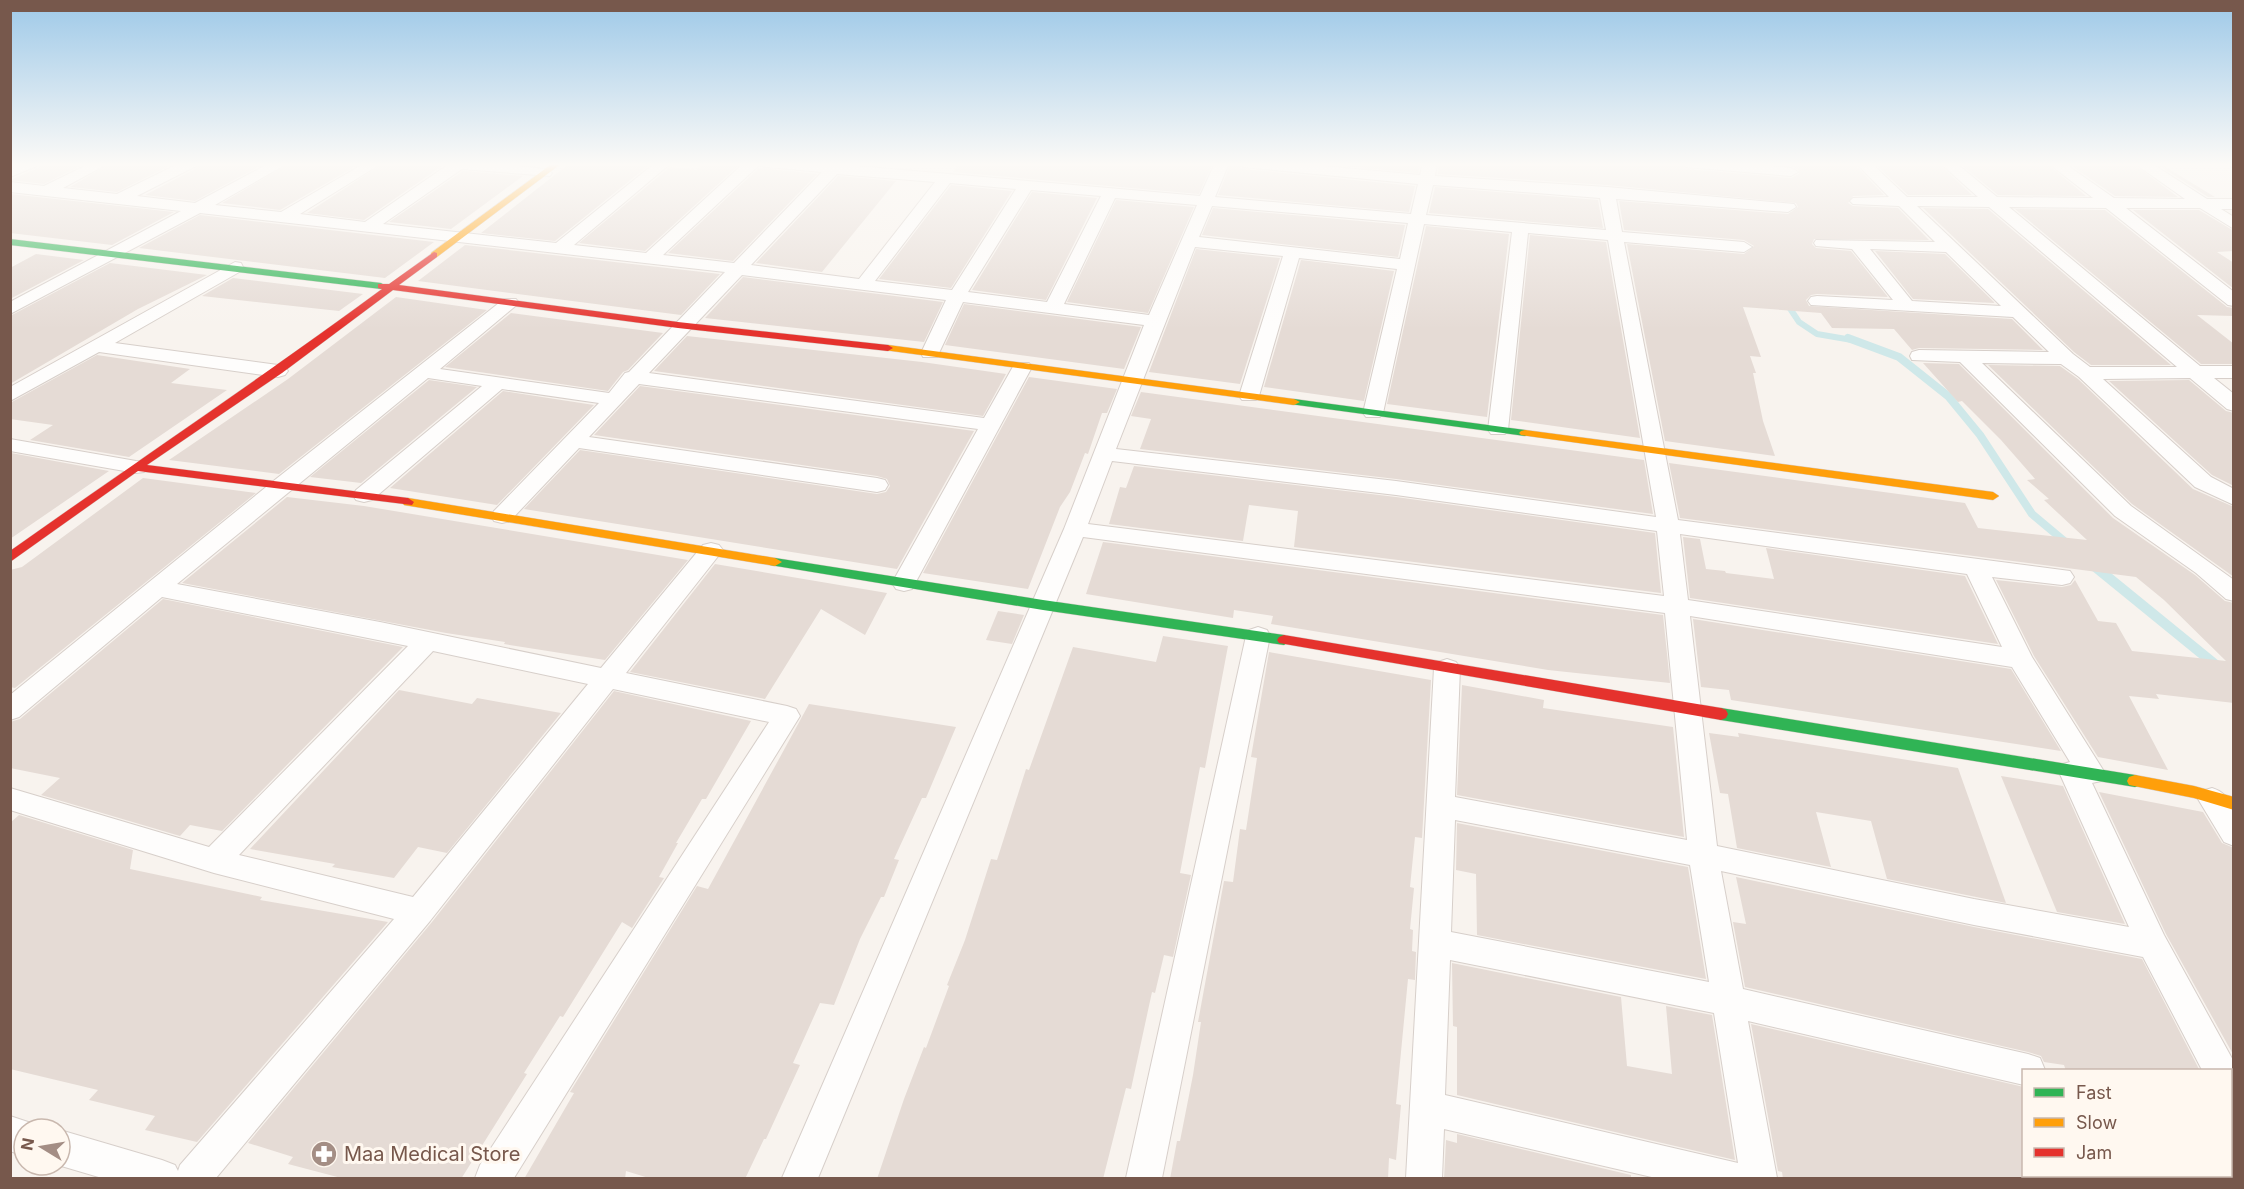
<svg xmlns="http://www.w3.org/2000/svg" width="2244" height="1189" viewBox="0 0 2244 1189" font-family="Inter,sans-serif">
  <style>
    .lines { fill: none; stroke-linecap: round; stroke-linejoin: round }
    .stream-far2 { stroke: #cfe8e9; stroke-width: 6 }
    .stream-far1 { stroke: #cfe8e9; stroke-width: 8 }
    .stream { stroke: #cfe8e9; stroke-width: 10 }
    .building { fill: #e5dbd5 }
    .street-casing { stroke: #d7cfca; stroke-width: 2 }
    .fast-casing { stroke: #d8cec9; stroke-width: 1 }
    .slow-casing { stroke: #d8cec9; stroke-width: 1 }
    .jam-casing { stroke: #d8cec9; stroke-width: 1 }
    .street { fill: #fefdfc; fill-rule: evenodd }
    .fast { fill: #30b455; fill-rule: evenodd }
    .slow { fill: #ff9f0a; fill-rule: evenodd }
    .jam { fill: #e5322d; fill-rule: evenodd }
    .labels { text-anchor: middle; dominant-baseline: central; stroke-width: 6; stroke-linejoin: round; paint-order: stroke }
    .near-poi-label { font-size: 20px; fill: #77584c; stroke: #fff8f0; text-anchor: start }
  </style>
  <rect width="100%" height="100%" fill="#f8f3ee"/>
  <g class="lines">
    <!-- stream-far2 -->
    <path class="stream-far2" d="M 1785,301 L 1799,322 L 1817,334 L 1852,340"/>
    <!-- stream-far1 -->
    <path class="stream-far1" d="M 1848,338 L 1899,357 L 1948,396 L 1980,435 L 2032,514 L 2069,545"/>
    <!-- stream -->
    <path class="stream" d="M 2093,565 L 2217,666"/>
  </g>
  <!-- building -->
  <path class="building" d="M 43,163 L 86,163 L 44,184 L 10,180 L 38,168 Z
    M 111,163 L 175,163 L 117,192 L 70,187 Z
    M 200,163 L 265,163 L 195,201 L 145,195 L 197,168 Z
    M 290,163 L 361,163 L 280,210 L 222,203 Z
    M 384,163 L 442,166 L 364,220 L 307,213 Z
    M 570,163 L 649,165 L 555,241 L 481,233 Z
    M 704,163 L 740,164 L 645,251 L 579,243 L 670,167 L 697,170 Z
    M 959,163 L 1213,163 L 1199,194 L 953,172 Z
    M 1231,163 L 1243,169 L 1415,186 L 1409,212 L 1218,195 Z
    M 1313,163 L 1421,163 L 1418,173 Z
    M 1439,163 L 1677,163 L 1686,169 L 1791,178 L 1799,174 L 1799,170 L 1791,166 L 1760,163 L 1854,164 L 1884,195 L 1853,196 L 1848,203 L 1853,206 L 1898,208 L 1929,240 L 1814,239 L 1812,244 L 1816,248 L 1851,251 L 1888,297 L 1817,294 L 1811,295 L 1806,300 L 1809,306 L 2012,319 L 2043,350 L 1919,348 L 1912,350 L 1894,329 L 1832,328 L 1821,313 L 1743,307 L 1761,357 L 1750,356 L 1756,373 L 1753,373 L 1763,421 L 1775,456 L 1665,441 L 1627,244 L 1744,254 L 1754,246 L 1744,240 L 1624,230 L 1619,201 L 1788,214 L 1798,207 L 1796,203 L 1607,185 L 1438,174 Z
    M 1905,163 L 1938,163 L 1972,195 L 1908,195 L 1875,164 Z
    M 1959,163 L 2046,163 L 2086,196 L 1998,195 Z
    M 2068,163 L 2132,163 L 2178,197 L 2115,196 Z
    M 2155,163 L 2159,163 L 2215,197 L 2208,197 Z
    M 759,168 L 817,174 L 733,261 L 668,253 Z
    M 463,171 L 523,176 L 451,229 L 389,222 Z
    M 838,176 L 896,181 L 822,272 L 756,263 Z
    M 951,185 L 1012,191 L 951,288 L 879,279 Z
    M 1435,187 L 1598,200 L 1603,228 L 1429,213 Z
    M 1032,192 L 1097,198 L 1046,300 L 972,290 Z
    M 10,194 L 174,212 L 112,245 L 10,233 Z
    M 1116,200 L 1194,207 L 1148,313 L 1067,302 Z
    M 1213,208 L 1405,225 L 1398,257 L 1202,235 Z
    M 1923,208 L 1988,209 L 2171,365 L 2091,365 L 2074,352 Z
    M 2015,209 L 2105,210 L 2227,307 L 2234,308 L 2234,316 L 2197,315 L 2234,344 L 2234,364 L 2201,364 Z
    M 2133,210 L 2199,210 L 2234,231 L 2234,251 L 2217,252 L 2234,263 L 2234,289 Z
    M 200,215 L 434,242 L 385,278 L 139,248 Z
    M 1426,226 L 1509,234 L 1487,417 L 1387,404 Z
    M 1530,235 L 1606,242 L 1640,438 L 1511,420 Z
    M 465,245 L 720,274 L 681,315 L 418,281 Z
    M 1196,249 L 1280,258 L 1240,384 L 1149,372 Z
    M 1875,251 L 1945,254 L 1995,303 L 1913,299 Z
    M 36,254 L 84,260 L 10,299 L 10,268 Z
    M 1301,260 L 1394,271 L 1364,401 L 1264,387 Z
    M 110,263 L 207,275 L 138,309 L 10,384 L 10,316 Z
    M 743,277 L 943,302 L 924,342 L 705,318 Z
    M 233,278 L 363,294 L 339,311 L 202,296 Z
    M 396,297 L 487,310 L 279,474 L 169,460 L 288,379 Z
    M 964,304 L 1141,327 L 1124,369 L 945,345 Z
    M 511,313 L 663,333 L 628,370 L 623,372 L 608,391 L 445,367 Z
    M 687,336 L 922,362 L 1006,374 L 983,416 L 654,371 Z
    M 97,355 L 190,369 L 171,383 L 227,390 L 129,457 L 30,440 L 53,425 L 10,419 L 10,403 Z
    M 1923,363 L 1959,364 L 2113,518 L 2195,575 L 2225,601 L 2234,603 L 2234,703 L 2156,694 L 2159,699 L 2129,696 L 2168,770 L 2098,757 L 2034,656 L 1996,580 L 2062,587 L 2071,585 L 2075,580 L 2098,621 L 2116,623 L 2132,651 L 2226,661 L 2164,600 L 2136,577 L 1680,518 L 1669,463 L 1965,503 L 1978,528 L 2087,540 L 2044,500 L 2049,499 L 2027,480 L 2035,479 L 2001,440 L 1962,401 L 1958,402 Z
    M 1988,365 L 2060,366 L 2078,379 L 2193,489 L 2234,507 L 2234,577 L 2132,504 Z
    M 1029,377 L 1117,389 L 1107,413 L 1102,413 L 1088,454 L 1085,453 L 1070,492 L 1060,507 L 1028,589 L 923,573 Z
    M 429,380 L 477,387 L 361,483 L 310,477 Z
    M 2189,380 L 2226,411 L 2234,413 L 2234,486 L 2212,475 L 2109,381 Z
    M 640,386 L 974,431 L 897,569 L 524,509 L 580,450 L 877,494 L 886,492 L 890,486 L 887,479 L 877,476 L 594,435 Z
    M 503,391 L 594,405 L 497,505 L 390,488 Z
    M 1141,392 L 1644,460 L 1653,514 L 1396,479 L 1140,449 L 1151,419 L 1131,416 Z
    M 11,453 L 109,471 L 10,539 Z
    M 1134,466 L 1396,497 L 1655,533 L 1661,593 L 1294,547 L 1298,511 L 1249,505 L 1243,541 L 1109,524 L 1120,487 L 1126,488 Z
    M 143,478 L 256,493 L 15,688 L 10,687 L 10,570 L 22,567 Z
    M 287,497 L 364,506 L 688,560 L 605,660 L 504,644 L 505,642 L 446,633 L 182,583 Z
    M 1683,537 L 1700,539 L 1706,569 L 1725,571 L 1726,573 L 1774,579 L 1766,548 L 1965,576 L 1998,644 L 1690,598 Z
    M 1103,542 L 1663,615 L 1670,683 L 1548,670 L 1271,624 L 1273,616 L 1234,610 L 1233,618 L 1086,594 Z
    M 715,564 L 887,593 L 865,635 L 821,609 L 765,699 L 630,672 Z
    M 163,599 L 403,647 L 222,831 L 190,825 L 180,836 L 41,795 L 60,778 L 10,768 L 10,722 L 20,719 Z
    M 998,611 L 1024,615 L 1012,644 L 986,640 Z
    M 1693,619 L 2011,669 L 2061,751 L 1731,700 L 1729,690 L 1701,687 Z
    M 1163,636 L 1228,646 L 1205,768 L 1200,767 L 1180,873 L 1191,875 L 1173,957 L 1164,955 L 1155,993 L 1152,992 L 1131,1089 L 1126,1088 L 1103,1179 L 877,1179 L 904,1099 L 924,1047 L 926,1048 L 949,986 L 947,985 L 965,940 L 991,859 L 997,860 L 1026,769 L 1029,770 L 1073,647 L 1156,662 Z
    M 1269,652 L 1431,680 L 1422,838 L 1415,837 L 1410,887 L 1414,888 L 1410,929 L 1413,930 L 1412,951 L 1416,952 L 1415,980 L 1408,979 L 1396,1104 L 1401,1105 L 1396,1160 L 1389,1158 L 1388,1179 L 1170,1179 L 1177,1141 L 1180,1141 L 1193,1075 L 1201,1022 L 1198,1022 L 1224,881 L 1233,882 L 1240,829 L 1246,830 L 1257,758 L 1251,757 Z
    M 1462,685 L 1544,700 L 1543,708 L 1673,727 L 1684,837 L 1457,795 Z
    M 399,690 L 472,704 L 477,698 L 561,713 L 447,853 L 418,847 L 394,878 L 332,867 L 335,864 L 250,849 Z
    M 614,691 L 751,721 L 706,799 L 702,799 L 676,843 L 678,843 L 659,877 L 664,878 L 632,928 L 622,922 L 563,1017 L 560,1016 L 524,1073 L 527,1074 L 461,1179 L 345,1179 L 288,1164 L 293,1157 L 248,1143 L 432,922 Z
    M 809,704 L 956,727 L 926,798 L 922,798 L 894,859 L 899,860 L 884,897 L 881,897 L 860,939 L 834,1005 L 820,1003 L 793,1063 L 800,1065 L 766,1139 L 764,1139 L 745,1179 L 652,1179 L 626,1171 L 625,1179 L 524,1179 L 574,1093 L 570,1092 L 697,886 L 708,889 Z
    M 1709,733 L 1739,737 L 1738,733 L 1958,768 L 2006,903 L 1887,879 L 1871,821 L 1816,812 L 1831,867 L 1737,848 L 1728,794 L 1720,793 Z
    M 2001,776 L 2063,786 L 2125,924 L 2057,912 Z
    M 2099,792 L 2203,812 L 2222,843 L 2234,848 L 2234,1056 L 2166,934 Z
    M 19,815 L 133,850 L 130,869 L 262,897 L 260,900 L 388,922 L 197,1142 L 145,1130 L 155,1116 L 89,1100 L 98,1090 L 10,1069 L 10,823 Z
    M 1457,823 L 1688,867 L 1706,979 L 1477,935 L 1476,874 L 1456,870 Z
    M 1736,877 L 1974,927 L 2142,959 L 2200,1071 L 2066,1071 L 2064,1065 L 2044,1062 L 2041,1056 L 2028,1052 L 1745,987 L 1733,922 L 1746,924 Z
    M 1452,963 L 1621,997 L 1627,1066 L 1672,1074 L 1666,1006 L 1712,1015 L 1735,1160 L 1457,1095 L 1457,1027 L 1453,1026 Z
    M 1751,1024 L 2024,1087 L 2024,1179 L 1783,1179 L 1782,1172 L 1778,1171 Z
    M 1457,1134 L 1631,1175 L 1631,1179 L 1444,1179 L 1446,1140 L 1457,1143 Z"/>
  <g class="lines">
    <!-- street casing -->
    <g class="street-casing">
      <path id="street" d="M 20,163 L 39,163 L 37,166 L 10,177 L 10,167 Z
        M 91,163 L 109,163 L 63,188 L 117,194 L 180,163 L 198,163 L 196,166 L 137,196 L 195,203 L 270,163 L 288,163 L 215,205 L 281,212 L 365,163 L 382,163 L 300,214 L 365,222 L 446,166 L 443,163 L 491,163 L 545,169 L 552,173 L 550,176 L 462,169 L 383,224 L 556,243 L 655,163 L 671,163 L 574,245 L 646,253 L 744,163 L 846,163 L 845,165 L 1200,196 L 1215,163 L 1229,163 L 1215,197 L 1411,214 L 1418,184 L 1243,167 L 1236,163 L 1290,163 L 1420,175 L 1423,163 L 1437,163 L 1435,176 L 1607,187 L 1794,204 L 1796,207 L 1788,212 L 1616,199 L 1622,232 L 1744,242 L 1752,247 L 1744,252 L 1624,242 L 1678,520 L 2070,571 L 2074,577 L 2070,583 L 2062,585 L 1992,577 L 2032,657 L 2105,773 L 2101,781 L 2092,783 L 2164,935 L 2234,1062 L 2234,1133 L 2230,1132 L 2230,1070 L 2202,1070 L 2143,957 L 1974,925 L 1721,871 L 1743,989 L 2028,1054 L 2040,1058 L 2045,1070 L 2024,1070 L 2024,1085 L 1748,1021 L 1777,1178 L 1656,1178 L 1444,1129 L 1442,1178 L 1406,1178 L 1434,668 L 1438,662 L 1447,659 L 1456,662 L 1460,668 L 1455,797 L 1687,840 L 1665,613 L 1083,537 L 818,1178 L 782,1178 L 1064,529 L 1144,325 L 963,302 L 939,353 L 937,357 L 923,357 L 921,353 L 946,300 L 742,275 L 649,373 L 984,418 L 1015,363 L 1029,363 L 1032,367 L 912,589 L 904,591 L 896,589 L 892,583 L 978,429 L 639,384 L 589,437 L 877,478 L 885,480 L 888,485 L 885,490 L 877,492 L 579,448 L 510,521 L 502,523 L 494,521 L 491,516 L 494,511 L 599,403 L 502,389 L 372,500 L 364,502 L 356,500 L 353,495 L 356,490 L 482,386 L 428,378 L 177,584 L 380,622 L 601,668 L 703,545 L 711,543 L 719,545 L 723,550 L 626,673 L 787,706 L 796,709 L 800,716 L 514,1178 L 475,1178 L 480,1165 L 769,722 L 613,689 L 430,921 L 216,1178 L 102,1178 L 58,1165 L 60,1165 L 60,1130 L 162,1160 L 175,1165 L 178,1171 L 180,1165 L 394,919 L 214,873 L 10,810 L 10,788 L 209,847 L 408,646 L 162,597 L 19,717 L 10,720 L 10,695 L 276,479 L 504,299 L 516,299 L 519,303 L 440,369 L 609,393 L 625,373 L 629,372 L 725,272 L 200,213 L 10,314 L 10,302 L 181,211 L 10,192 L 10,182 L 44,186 ZM 758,166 L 822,172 L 734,263 L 663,255 ZM 837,174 L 935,182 L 859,279 L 751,265 ZM 950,183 L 1016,189 L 952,290 L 875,281 ZM 1433,185 L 1600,198 L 1606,230 L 1426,215 ZM 1031,190 L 1101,196 L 1047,302 L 968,292 ZM 1115,198 L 1197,205 L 1149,315 L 1064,304 ZM 1212,206 L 1408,223 L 1400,259 L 1199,237 ZM 1424,224 L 1512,232 L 1488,430 L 1491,434 L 1505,434 L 1508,430 L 1528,233 L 1608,240 L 1656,517 L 1396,481 L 1116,449 L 1195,247 L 1283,256 L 1239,396 L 1242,400 L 1256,400 L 1259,396 L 1299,258 L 1397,269 L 1363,413 L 1366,417 L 1380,417 L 1383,413 ZM 1112,461 L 1396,495 L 1657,531 L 1664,596 L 1088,524 ZM 1680,534 L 1967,574 L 2002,647 L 1688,600 ZM 1690,616 L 2012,667 L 2070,762 L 2063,764 L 2059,772 L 2129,927 L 1974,899 L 1717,846 ZM 433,651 L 588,684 L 413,897 L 239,855 ZM 1455,820 L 1690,865 L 1709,982 L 1451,932 ZM 1450,960 L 1714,1013 L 1738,1163 L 1445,1095 Z
        M 1679,163 L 1737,163 L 1791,168 L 1798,172 L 1791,176 L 1686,167 Z
        M 1856,163 L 1871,163 L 1907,197 L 1978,197 L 1940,163 L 1956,163 L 1997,197 L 2093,198 L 2048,163 L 2064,163 L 2114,198 L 2185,199 L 2134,163 L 2151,163 L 2207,199 L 2234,199 L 2234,209 L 2221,209 L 2234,217 L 2234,229 L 2200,208 L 2126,208 L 2234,292 L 2234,306 L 2228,305 L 2106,208 L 2009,207 L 2200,366 L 2234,366 L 2234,378 L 2214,378 L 2234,394 L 2234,411 L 2227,409 L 2190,378 L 2103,379 L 2211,477 L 2234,489 L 2234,505 L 2195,487 L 2079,377 L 2061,364 L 1982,363 L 2131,506 L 2234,580 L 2234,601 L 2226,599 L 2196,573 L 2115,516 L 1960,362 L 1912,360 L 1910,356 L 1912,352 L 1919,350 L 2049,352 L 2013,317 L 1811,305 L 1808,301 L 1811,297 L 1817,296 L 1893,300 L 1852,249 L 1816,246 L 1814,243 L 1816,240 L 1935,242 L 1899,206 L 1853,204 L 1850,201 L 1853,198 L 1889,197 ZM 1917,206 L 1989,207 L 2177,367 L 2090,367 L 2073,354 ZM 1870,249 L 1946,252 L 2001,306 L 1912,301 Z
        M 2225,163 L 2234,163 L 2234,168 Z
        M 235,262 L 241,263 L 243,267 L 241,271 L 115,343 L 278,365 L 285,367 L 288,371 L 285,375 L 278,377 L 99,352 L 10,401 L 10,387 Z
        M 10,439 L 136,461 L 144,462 L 147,467 L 144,472 L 136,473 L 10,451 Z
        M 1258,627 L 1267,630 L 1270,636 L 1162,1178 L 1126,1178 L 1246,636 L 1249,630 Z
        M 2212,788 C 2238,796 2234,823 2234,846 L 2224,842 L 2198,799 L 2202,791 Z
        M 10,1116 L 37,1125 L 38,1129 L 24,1129 L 24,1156 L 10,1151 Z"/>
    </g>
    <!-- fast casing -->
    <g class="fast-casing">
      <path id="fast" d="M 10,239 L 381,283 L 386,286 L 381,289 L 10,245 Z
        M 1294,399 L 1525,430 L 1531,433 L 1525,436 L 1290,404 L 1288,402 Z
        M 775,558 L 1043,600 L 1284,635 L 1291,640 L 1284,645 L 1043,610 L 770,565 L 768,562 Z
        M 1721,708 L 2135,775 L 2141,777 L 2143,781 L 2141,785 L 2135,787 L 1721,720 L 1716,718 L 1714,714 L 1716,710 Z"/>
    </g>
    <!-- slow casing -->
    <g class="slow-casing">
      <path id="slow" d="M 553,163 L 562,163 L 437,257 L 431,257 L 431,253 Z
        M 888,345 L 1294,399 L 1300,402 L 1294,405 L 884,350 L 884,346 Z
        M 1525,430 L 1993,492 L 1999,496 L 1993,500 L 1521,435 L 1519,433 L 1521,431 Z
        M 408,498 L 775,558 L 782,562 L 775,566 L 404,505 L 402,502 Z
        M 2135,775 L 2194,786 L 2234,797 L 2234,810 L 2194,798 L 2129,785 L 2127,781 L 2129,777 Z"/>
    </g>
    <!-- jam casing -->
    <g class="jam-casing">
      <path id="jam" d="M 434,252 L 437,253 L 437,257 L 399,285 L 678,322 L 888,345 L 893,348 L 888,351 L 678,328 L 393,290 L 282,373 L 147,465 L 408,498 L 414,502 L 412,505 L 138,471 L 10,562 L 10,551 C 134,463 260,379 382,289 L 378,288 L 378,284 L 389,284 Z
        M 1284,635 L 1721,708 L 1726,710 L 1728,714 L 1726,718 L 1721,720 L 1279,643 L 1277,640 L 1279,637 Z"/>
    </g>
    <!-- street -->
    <use href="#street" class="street"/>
    <!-- fast -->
    <use href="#fast" class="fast"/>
    <!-- slow -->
    <use href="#slow" class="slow"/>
    <!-- jam -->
    <use href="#jam" class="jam"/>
  </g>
  <!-- sky -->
  <linearGradient id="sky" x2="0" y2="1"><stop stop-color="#9ec9e8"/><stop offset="0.5" stop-color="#fcfaf7"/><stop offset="1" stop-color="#fcfaf7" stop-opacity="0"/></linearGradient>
  <rect width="2244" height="329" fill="url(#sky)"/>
  <!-- icons -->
  <defs>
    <g id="pharmacy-disc" transform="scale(1.35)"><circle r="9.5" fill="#a48e85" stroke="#fff8f0"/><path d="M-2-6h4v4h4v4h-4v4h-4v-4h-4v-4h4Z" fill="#fff"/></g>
  </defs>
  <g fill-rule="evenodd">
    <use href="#pharmacy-disc" x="324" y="1154"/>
  </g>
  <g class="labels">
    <!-- near-poi labels -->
    <g class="near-poi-label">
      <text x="344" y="1154">Maa Medical Store</text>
    </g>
  </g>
  <!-- border -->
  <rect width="2244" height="1189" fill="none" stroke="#77584c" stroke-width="24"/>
  <!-- legend -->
  <rect x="2022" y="1069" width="210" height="108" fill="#fff8f0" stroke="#c9b8ae" stroke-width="1.5"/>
  <rect x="2034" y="1088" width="30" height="9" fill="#30b455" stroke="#c9b8ae" stroke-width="1.5"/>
  <text x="2076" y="1099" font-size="18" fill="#77584c">Fast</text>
  <rect x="2034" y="1118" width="30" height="9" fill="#ff9f0a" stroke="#c9b8ae" stroke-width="1.5"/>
  <text x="2076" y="1129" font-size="18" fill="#77584c">Slow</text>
  <rect x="2034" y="1148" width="30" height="9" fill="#e5322d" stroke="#c9b8ae" stroke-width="1.5"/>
  <text x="2076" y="1159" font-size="18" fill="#77584c">Jam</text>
  <!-- north arrow -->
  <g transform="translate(42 1147) rotate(281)"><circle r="28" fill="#fff8f0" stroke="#c9b8ae" stroke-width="1.5"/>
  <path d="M0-4.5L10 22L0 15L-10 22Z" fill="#a48e85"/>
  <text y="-9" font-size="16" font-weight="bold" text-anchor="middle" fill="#77584c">N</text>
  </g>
</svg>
